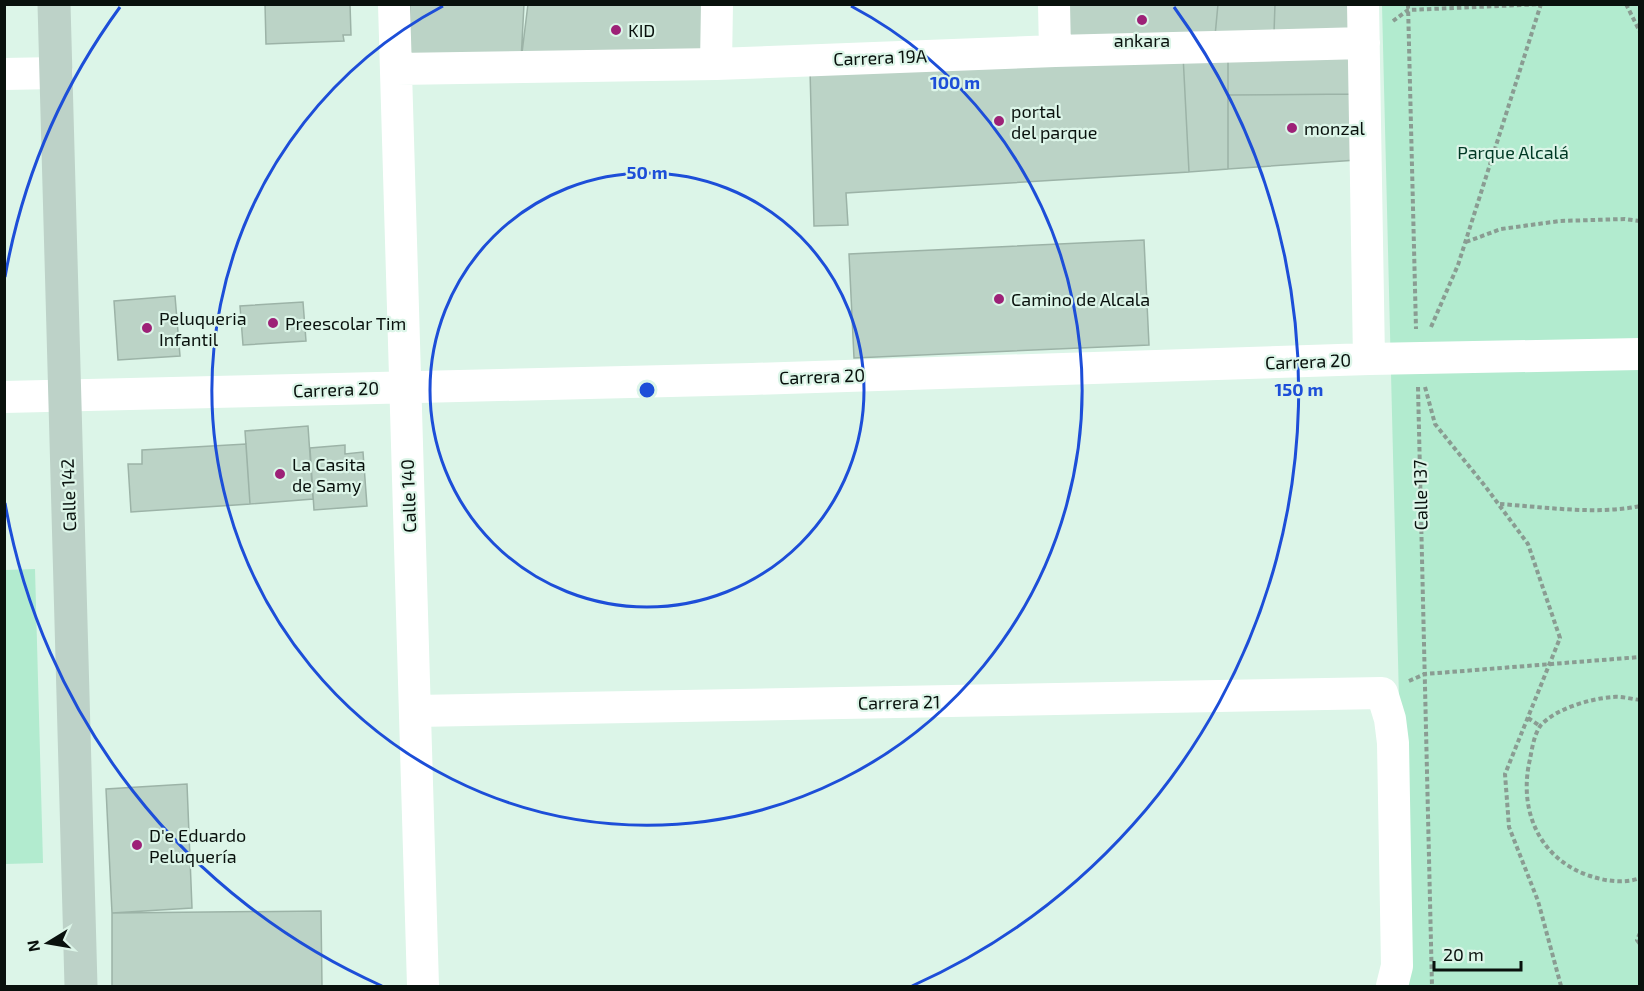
<svg xmlns="http://www.w3.org/2000/svg" width="1644" height="991" viewBox="0 0 1644 991" font-family="'Exo 2',sans-serif">
  <style>
    .green { fill: #b2ebcf }
    .building { fill: #bbd3c6; stroke: #9cb3a7; stroke-width: 1.5 }
    .lines { fill: none; stroke-linecap: round; stroke-linejoin: round }
    .path { stroke: #8a9c92; stroke-width: 4; stroke-dasharray: 4.5 3; stroke-linecap: butt }
    .street { stroke: #fff; stroke-width: 32 }
    .secondary { stroke: #bdd2c8; stroke-width: 33 }
    .ring { fill: none; stroke: #1d4ed8; stroke-width: 3 }
    .poi-dot { fill: #9d2177; stroke: #dcf5e8; stroke-width: 2 }
    .labels { text-anchor: middle; dominant-baseline: central; stroke-width: 4.5; stroke-linejoin: round; paint-order: stroke }
    .poi-label { font-size: 18px; fill: #09110d; stroke: #dcf5e8; text-anchor: start }
    .street-label { font-size: 18px; fill: #09110d; stroke: #dcf5e8 }
    .park-label { font-size: 18px; fill: #003925; stroke: #dcf5e8 }
    .centre { fill: #1d4ed8; stroke: #dcf5e8; stroke-width: 3 }
    .ring-label { font-size: 18px; text-anchor: middle; font-weight: bold; fill: #1d4ed8; stroke: #dcf5e8; stroke-width: 4.5; stroke-linejoin: round; paint-order: stroke }
  </style>
  <rect width="100%" height="100%" fill="#dcf5e8"/>
  <!-- green -->
  <path class="green" d="M 1382,5 L 1639,5 L 1639,986 L 1406,986 Z
    M 35,569 L 43,863 L 5,864 L 5,570 Z"/>
  <!-- building -->
  <path class="building" d="M 265,4 L 350,4 L 351,35 L 343,35 L 344,41 L 266,44 Z
    M 410,4 L 524,4 L 521,61 L 409,61 Z
    M 528,4 L 708,4 L 708,55 L 521,61 Z
    M 1066,4 L 1218,4 L 1215,36 L 1067,44 Z
    M 1218,4 L 1275,4 L 1274,33 L 1215,36 Z
    M 1275,4 L 1355,4 L 1355,32 L 1274,33 Z
    M 1359,48 L 1357,94 L 1228,95 L 1228,52 Z
    M 1228,52 L 1228,169 L 1189,172 L 1183,55 Z
    M 1183,55 L 1189,172 L 846,193 L 848,225 L 814,226 L 810,70 Z
    M 1357,94 L 1357,160 L 1228,169 L 1228,95 Z
    M 1144,240 L 1149,345 L 854,358 L 849,254 Z
    M 175,296 L 180,356 L 118,360 L 114,301 Z
    M 303,302 L 306,341 L 243,345 L 240,306 Z
    M 308,426 L 313,499 L 250,504 L 245,431 Z
    M 246,444 L 250,504 L 131,512 L 128,464 L 142,464 L 142,450 Z
    M 345,445 L 345,454 L 363,452 L 367,506 L 314,510 L 310,448 Z
    M 187,784 L 192,908 L 112,913 L 106,789 Z
    M 321,911 L 322,986 L 112,986 L 112,913 Z"/>
  <g class="lines">
    <!-- path -->
    <path class="path" d="M 1408,4 L 1416,329
      M 1626,4 L 1640,32
      M 1393,21 L 1408,10 L 1544,4
      M 1466,242 L 1501,229 L 1560,221 L 1625,219 L 1640,221
      M 1431,327 L 1458,265 L 1541,4
      M 1418,387 L 1432,986
      M 1425,387 L 1435,424 L 1485,486 L 1528,544 L 1560,638 L 1505,774 L 1509,827 L 1538,901 L 1561,986
      M 1500,504 C 1543,507 1598,515 1640,506
      M 1409,681 L 1425,674 L 1640,657
      M 1640,700 C 1631,699 1621,696 1612,697 C 1590,699 1557,708 1541,725 C 1534,734 1532,749 1530,759 C 1518,810 1539,859 1590,876 C 1605,881 1625,884 1640,878
      M 1528,718 L 1540,726
      M 1640,933 L 1637,940 L 1640,944"/>
    <!-- street -->
    <path class="street" d="M 394,4 L 423,986
      M 1054,4 L 1055,51
      M 1363,4 L 1369,359
      M 716,64 L 717,4
      M 396,69 L 716,64 L 1055,51 L 1364,43
      M 4,74 L 57,73
      M 4,397 L 752,379 L 1369,359 L 1640,354
      M 416,711 L 1382,693 L 1390,719 L 1393,743 L 1397,966 L 1392,986"/>
    <!-- secondary -->
    <path class="secondary" d="M 54,4 L 81,986"/>
  </g>
  <!-- distance rings -->
  <g class="ring">
    <circle cx="647" cy="390" r="217"/>
    <path d="M851 6A435 435 0 1 1 443 6"/>
    <path d="M382 986A652 652 0 0 1 5 503M5 277A652 652 0 0 1 120 7M1174 7A652 652 0 0 1 912 986"/>
  </g>
  <!-- markers -->
  <g class="poi-dot">
    <circle cx="1142" cy="20" r="6"/>
    <circle cx="616" cy="30" r="6"/>
    <circle cx="999" cy="121" r="6"/>
    <circle cx="1292" cy="128" r="6"/>
    <circle cx="999" cy="299" r="6"/>
    <circle cx="273" cy="323" r="6"/>
    <circle cx="147" cy="328" r="6"/>
    <circle cx="280" cy="474" r="6"/>
    <circle cx="137" cy="845" r="6"/>
  </g>
  <g class="labels">
    <!-- poi labels -->
    <g class="poi-label">
      <text x="628" y="30">KID</text>
      <text x="1142" y="40" text-anchor="middle">ankara</text>
      <text x="1011" y="111">portal<tspan x="1011" dy="21">del parque</tspan></text>
      <text x="1304" y="128">monzal</text>
      <text x="1011" y="299">Camino de Alcala</text>
      <text x="159" y="318">Peluqueria<tspan x="159" dy="21">Infantil</tspan></text>
      <text x="285" y="323">Preescolar Tim</text>
      <text x="292" y="464">La Casita<tspan x="292" dy="21">de Samy</tspan></text>
      <text x="149" y="835">D'e Eduardo<tspan x="149" dy="21">Peluquería</tspan></text>
    </g>
    <!-- street labels -->
    <g class="street-label">
      <text transform="translate(880 57) rotate(-2)">Carrera 19A</text>
      <text transform="translate(1308 361) rotate(-2)">Carrera 20</text>
      <text transform="translate(822 376) rotate(-2)">Carrera 20</text>
      <text transform="translate(336 389) rotate(-2)">Carrera 20</text>
      <text transform="translate(68 495) rotate(-92)">Calle 142</text>
      <text transform="translate(1420 495) rotate(-91)">Calle 137</text>
      <text transform="translate(408 496) rotate(-92)">Calle 140</text>
      <text transform="translate(899 702) rotate(-1)">Carrera 21</text>
    </g>
    <!-- park labels -->
    <g class="park-label">
      <text x="1513" y="152">Parque Alcalá</text>
    </g>
  </g>
  <circle cx="647" cy="390" r="9" class="centre"/>
  <g class="ring-label">
    <text x="955" y="89">100 m</text>
    <text x="647" y="179">50 m</text>
    <text x="1299" y="396">150 m</text>
  </g>
  <!-- border -->
  <rect width="1644" height="991" fill="none" stroke="#09110d" stroke-width="12"/>
  <!-- north arrow -->
  <g transform="translate(48 943) rotate(259)" stroke="#dcf5e8" stroke-width="4.5" paint-order="stroke">
  <path d="M0-4.5L10 22L0 15L-10 22Z" fill="#09110d"/>
  <text y="-9" font-size="16" font-weight="bold" text-anchor="middle" fill="#09110d">N</text>
  </g>
  <!-- scale -->
  <path d="M1434 961v9h87v-9" fill="none" stroke="#09110d" stroke-width="3"/>
  <text x="1443" y="961" font-size="18" fill="#09110d" stroke="#dcf5e8" stroke-width="4.5" paint-order="stroke">20 m</text>
</svg>
